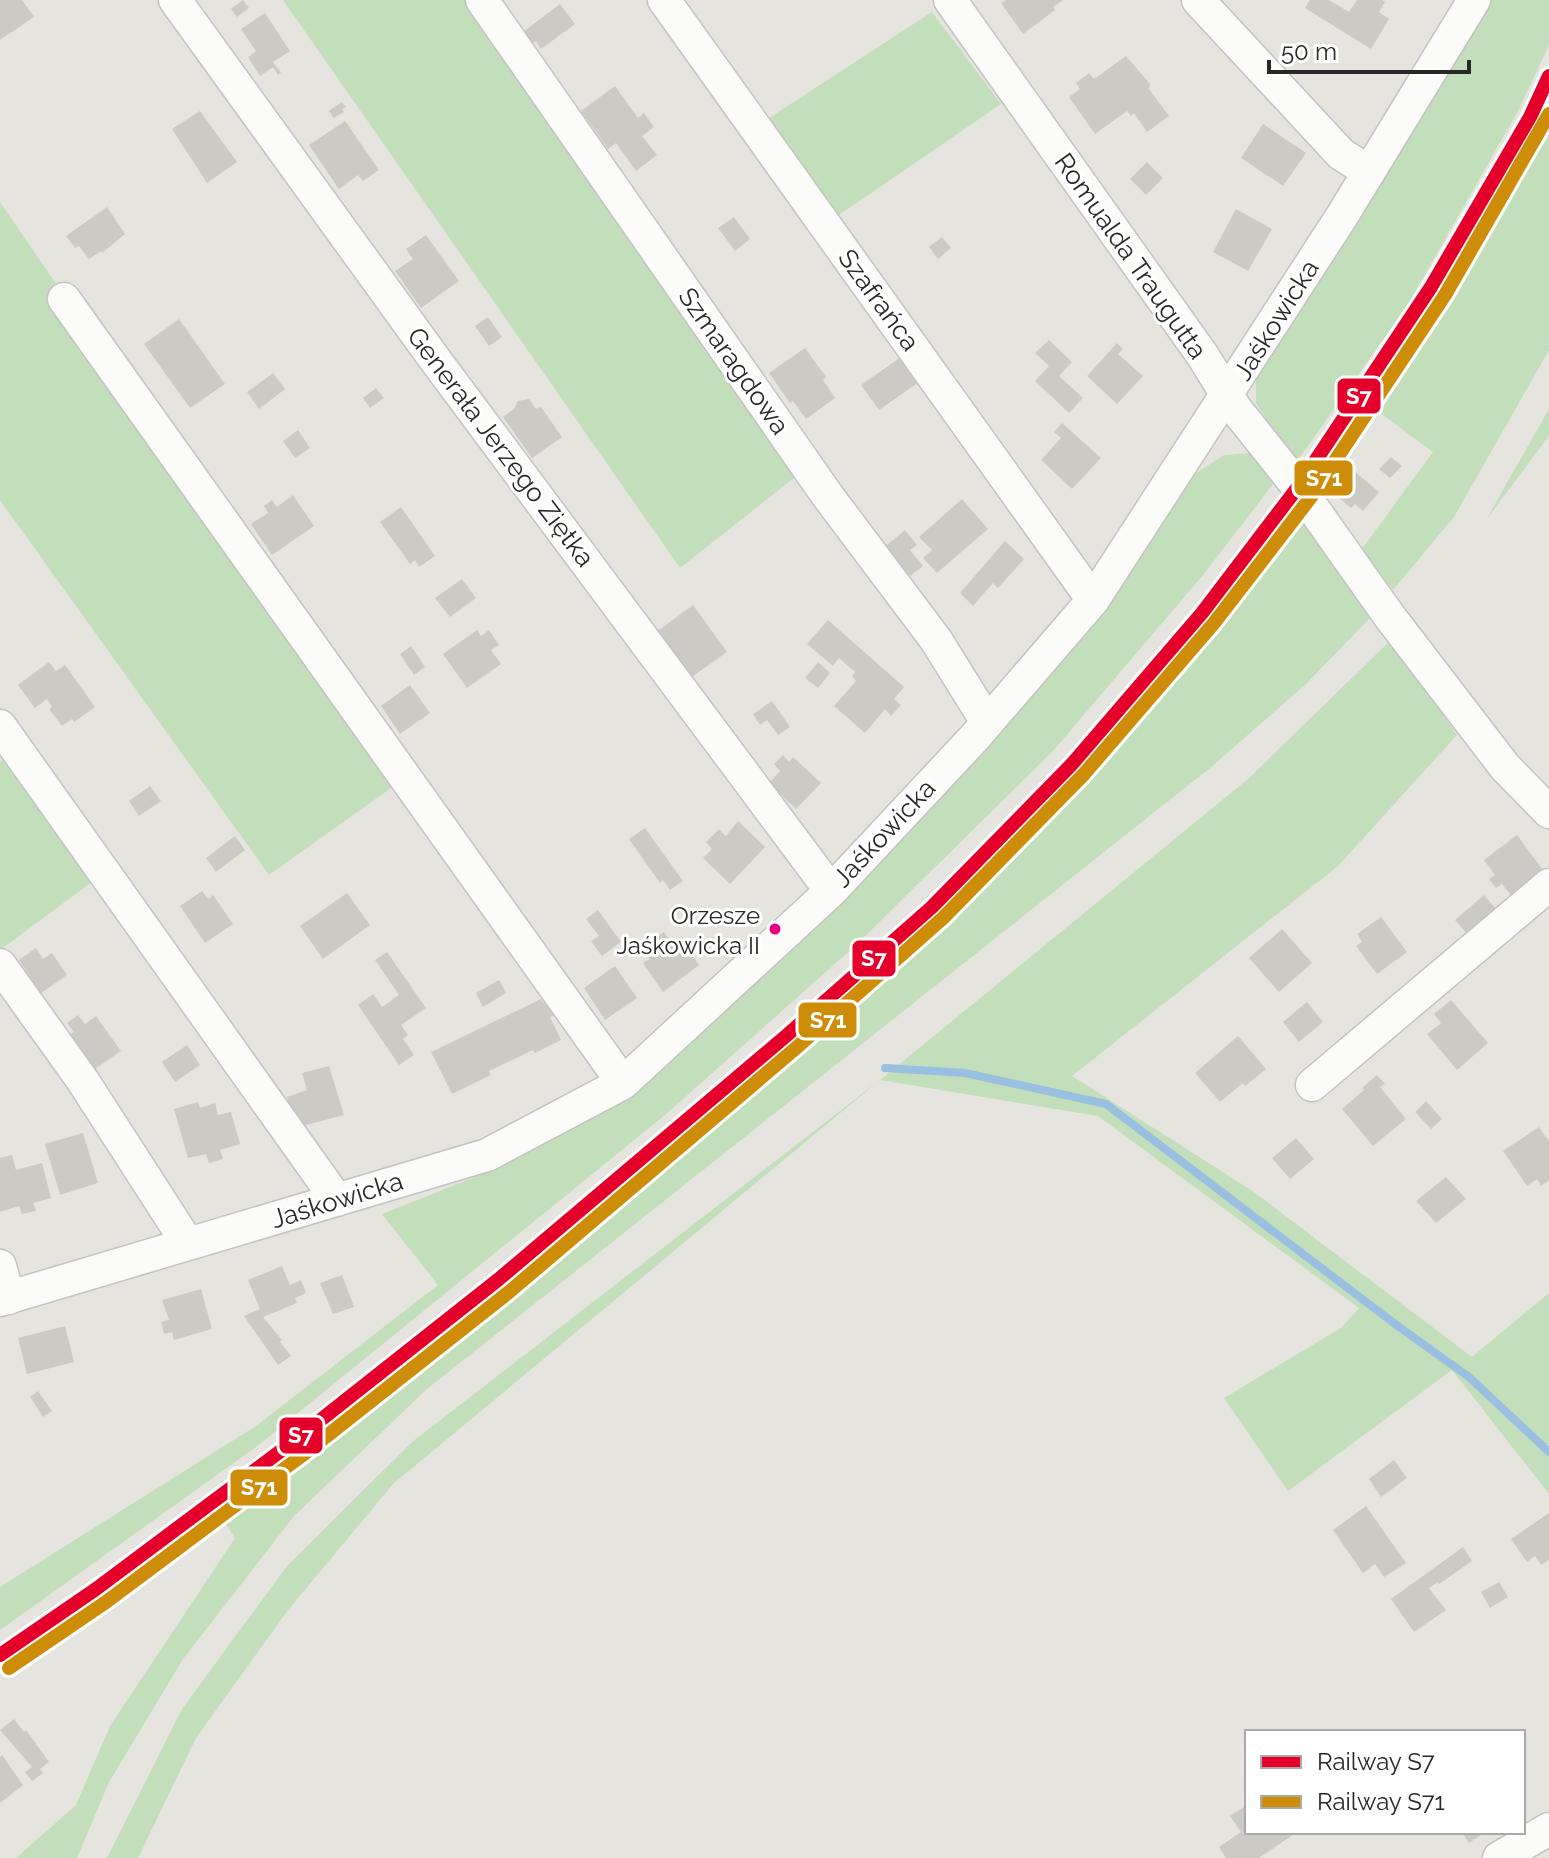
<svg xmlns="http://www.w3.org/2000/svg" width="1549" height="1858" viewBox="0 0 1549 1858" font-family="Raleway,sans-serif">
  <style>
    .green { fill: #c3deba }
    .lines { fill: none; stroke-linecap: round; stroke-linejoin: round }
    .stream { stroke: #99c0e0; stroke-width: 8 }
    .building { fill: #cbcac5 }
    .minor-casing { stroke: #c4c3c3; stroke-width: 35 }
    .minor { stroke: #fbfbfa; stroke-width: 32 }
    .rail-1-casing { stroke: #fff; stroke-width: 20 }
    .rail-2-casing { stroke: #fff; stroke-width: 20 }
    .rail-1 { stroke: #e4002b; stroke-width: 14 }
    .rail-2 { stroke: #ce8d08; stroke-width: 14 }
    .bus-dot { fill: #e5007d; stroke: #fff; stroke-width: 3 }
    .labels { text-anchor: middle; dominant-baseline: central; stroke-width: 6; stroke-linejoin: round; paint-order: stroke }
    .bus-label { font-size: 24px; fill: #282828; stroke: #fff; text-anchor: end }
    .street-label { font-size: 26px; fill: #282828; stroke: #fff }
    .line-badge { stroke: #fff; stroke-width: 3 }
    .badge-label { font-size: 22px; text-anchor: middle; font-weight: bold; fill: #fff }
  </style>
  <rect width="100%" height="100%" fill="#e6e4de"/>
  <!-- green -->
  <path class="green" d="M 283,0 L 490,0 L 813,463 L 680,568 Z
    M 1486,0 L 1549,0 L 1549,45 L 1517,113 L 1408,304 L 1295,464 L 1256,403 L 1256,380 Z
    M 932,12 L 1001,104 L 836,217 L 769,118 Z
    M 1549,106 L 1549,350 L 1454,517 L 1393,590 L 1362,549 L 1433,452 L 1372,407 L 1473,249 Z
    M 0,202 L 398,783 L 269,875 L 0,500 Z
    M 1549,409 L 1549,436 L 1486,520 Z
    M 1251,453 L 1277,479 L 1203,575 L 1053,751 L 855,946 L 665,1115 L 256,1447 L 0,1630 L 0,1587 L 256,1426 L 438,1285 L 382,1214 L 488,1172 L 628,1093 L 836,904 L 1060,664 L 1190,477 L 1224,455 Z
    M 1302,512 L 1374,614 L 1305,685 L 1210,768 L 427,1389 L 294,1516 L 183,1659 L 109,1782 L 77,1858 L 16,1858 L 76,1805 L 110,1726 L 235,1538 L 221,1517 L 439,1351 L 871,985 L 1066,795 L 1206,634 Z
    M 1392,639 L 1457,735 L 1338,866 L 1072,1076 L 1251,1190 L 1472,1357 L 1549,1293 L 1549,1494 L 1452,1370 L 1288,1491 L 1224,1398 L 1341,1328 L 1359,1308 L 1098,1116 L 880,1080 L 393,1484 L 288,1610 L 196,1738 L 138,1858 L 107,1858 L 182,1709 L 287,1566 L 412,1442 L 880,1080 L 1248,779 Z
    M 12,753 L 96,879 L 0,950 L 0,762 Z"/>
  <g class="lines">
    <!-- stream -->
    <path class="stream" d="M 885,1068 L 965,1073 L 1106,1104 L 1395,1324 L 1469,1377 L 1549,1452"/>
  </g>
  <!-- building -->
  <path class="building" d="M 0,0 L 22,0 L 34,17 L 0,40 Z
    M 243,0 L 249,8 L 237,17 L 231,9 Z
    M 1006,0 L 1063,0 L 1053,7 L 1055,10 L 1023,34 L 1001,3 Z
    M 1310,0 L 1329,0 L 1349,12 L 1357,0 L 1382,0 L 1385,2 L 1379,12 L 1389,19 L 1371,49 L 1305,8 Z
    M 560,4 L 575,24 L 541,49 L 536,41 L 527,47 L 519,35 Z
    M 265,13 L 290,51 L 273,62 L 281,73 L 278,75 L 273,67 L 260,76 L 248,57 L 256,51 L 241,29 Z
    M 1126,56 L 1150,84 L 1149,89 L 1169,116 L 1147,132 L 1134,113 L 1131,116 L 1127,111 L 1095,134 L 1069,97 L 1080,89 L 1076,83 L 1089,73 L 1094,79 Z
    M 615,86 L 638,118 L 644,113 L 654,127 L 642,136 L 657,155 L 636,171 L 616,143 L 608,149 L 581,111 Z
    M 342,102 L 346,107 L 342,109 L 344,112 L 334,118 L 329,111 Z
    M 200,111 L 237,162 L 207,183 L 172,129 Z
    M 345,121 L 379,170 L 363,181 L 358,175 L 339,189 L 309,145 Z
    M 1263,124 L 1306,153 L 1283,186 L 1241,158 Z
    M 1147,162 L 1163,178 L 1146,195 L 1130,179 Z
    M 107,207 L 125,234 L 102,253 L 101,251 L 89,259 L 79,246 L 75,248 L 66,236 Z
    M 1236,209 L 1272,229 L 1248,271 L 1213,252 Z
    M 734,217 L 750,239 L 735,251 L 718,228 Z
    M 426,235 L 459,281 L 421,308 L 395,271 L 413,259 L 406,249 Z
    M 942,237 L 951,248 L 938,259 L 929,247 Z
    M 488,317 L 502,337 L 489,346 L 475,326 Z
    M 179,319 L 225,384 L 190,408 L 144,344 Z
    M 1049,340 L 1072,362 L 1059,376 L 1083,398 L 1069,413 L 1035,381 L 1049,366 L 1035,353 Z
    M 1117,343 L 1123,349 L 1118,354 L 1143,376 L 1117,404 L 1087,376 Z
    M 805,348 L 826,377 L 823,380 L 835,398 L 806,419 L 793,401 L 790,403 L 769,373 Z
    M 901,357 L 919,382 L 879,410 L 861,385 Z
    M 273,373 L 285,389 L 259,409 L 247,392 Z
    M 376,388 L 384,398 L 370,408 L 363,398 Z
    M 529,399 L 536,409 L 541,407 L 562,437 L 532,458 L 503,417 L 514,409 L 518,401 Z
    M 1062,423 L 1101,458 L 1072,489 L 1041,460 L 1061,438 L 1054,432 Z
    M 298,430 L 310,448 L 295,458 L 283,441 Z
    M 1391,457 L 1402,466 L 1390,478 L 1379,469 Z
    M 1348,466 L 1379,492 L 1363,511 L 1355,504 L 1351,508 L 1328,489 Z
    M 293,495 L 314,526 L 272,555 L 251,524 L 268,513 L 264,506 L 272,500 L 277,507 Z
    M 962,499 L 988,529 L 937,573 L 923,558 L 932,550 L 919,537 Z
    M 401,507 L 435,556 L 419,567 L 415,560 L 410,564 L 380,522 Z
    M 905,530 L 917,545 L 910,550 L 923,566 L 910,576 L 885,547 Z
    M 1005,541 L 1024,559 L 998,588 L 993,583 L 973,606 L 960,593 Z
    M 462,579 L 476,598 L 450,617 L 435,598 Z
    M 693,605 L 727,652 L 689,679 L 655,633 Z
    M 828,620 L 904,687 L 894,699 L 901,705 L 891,716 L 885,709 L 865,733 L 834,706 L 856,681 L 852,676 L 855,672 L 839,658 L 833,666 L 807,644 Z
    M 477,630 L 481,636 L 489,630 L 499,645 L 491,650 L 501,664 L 467,688 L 443,654 Z
    M 411,646 L 425,667 L 414,675 L 400,654 Z
    M 49,662 L 56,671 L 65,665 L 95,707 L 74,722 L 72,719 L 62,726 L 49,709 L 52,707 L 47,699 L 35,708 L 18,685 Z
    M 818,662 L 830,673 L 818,688 L 805,678 Z
    M 410,685 L 430,713 L 400,734 L 381,706 Z
    M 772,701 L 790,727 L 778,735 L 767,720 L 760,725 L 753,714 Z
    M 783,755 L 789,762 L 793,757 L 821,783 L 796,809 L 769,783 L 780,771 L 774,764 Z
    M 150,786 L 161,801 L 139,816 L 129,801 Z
    M 738,821 L 765,847 L 730,884 L 703,858 L 712,849 L 706,842 L 719,829 L 726,836 Z
    M 645,828 L 683,881 L 670,890 L 663,880 L 660,883 L 629,839 Z
    M 1517,835 L 1545,873 L 1513,898 L 1502,884 L 1496,888 L 1489,879 L 1495,875 L 1484,860 Z
    M 235,836 L 245,850 L 216,872 L 206,858 Z
    M 202,891 L 208,899 L 213,895 L 233,924 L 205,943 L 180,906 Z
    M 347,893 L 370,925 L 323,959 L 300,926 Z
    M 1484,895 L 1502,916 L 1473,941 L 1455,920 Z
    M 598,910 L 621,942 L 602,956 L 591,941 L 599,936 L 586,919 Z
    M 1381,917 L 1407,952 L 1377,974 L 1356,946 L 1362,942 L 1357,934 Z
    M 1282,929 L 1312,963 L 1279,992 L 1249,958 Z
    M 664,932 L 672,943 L 680,937 L 699,965 L 663,992 L 643,963 L 650,959 L 641,948 Z
    M 36,948 L 43,959 L 52,953 L 67,975 L 41,993 L 19,960 Z
    M 387,952 L 426,1008 L 401,1025 L 408,1035 L 403,1039 L 414,1055 L 399,1065 L 358,1005 L 373,994 L 382,1007 L 399,995 L 375,960 Z
    M 615,966 L 637,998 L 605,1020 L 584,988 Z
    M 499,980 L 506,993 L 483,1007 L 476,993 Z
    M 541,999 L 543,1003 L 550,1000 L 557,1014 L 550,1017 L 561,1040 L 535,1053 L 533,1050 L 489,1071 L 491,1075 L 452,1094 L 431,1052 Z
    M 1451,1000 L 1488,1043 L 1457,1070 L 1427,1034 L 1441,1023 L 1434,1014 Z
    M 1307,1002 L 1323,1022 L 1299,1042 L 1283,1022 Z
    M 78,1015 L 85,1024 L 96,1016 L 121,1051 L 89,1073 L 64,1038 L 74,1032 L 67,1023 Z
    M 1238,1036 L 1266,1069 L 1245,1086 L 1243,1083 L 1220,1102 L 1195,1073 Z
    M 187,1045 L 200,1065 L 175,1082 L 162,1062 Z
    M 329,1066 L 344,1115 L 295,1128 L 287,1097 L 307,1090 L 302,1073 Z
    M 1377,1075 L 1385,1084 L 1380,1087 L 1406,1119 L 1373,1146 L 1342,1109 L 1364,1090 L 1362,1088 Z
    M 1426,1101 L 1442,1119 L 1431,1129 L 1415,1112 Z
    M 198,1102 L 200,1108 L 215,1103 L 218,1115 L 231,1112 L 240,1144 L 220,1150 L 223,1159 L 209,1163 L 206,1154 L 188,1158 L 174,1109 Z
    M 1539,1127 L 1549,1141 L 1549,1180 L 1541,1186 L 1537,1179 L 1527,1186 L 1503,1151 Z
    M 83,1133 L 98,1183 L 60,1195 L 45,1144 Z
    M 1296,1138 L 1314,1159 L 1290,1179 L 1272,1158 Z
    M 12,1155 L 16,1170 L 42,1163 L 51,1198 L 33,1203 L 36,1211 L 22,1214 L 19,1206 L 0,1212 L 0,1158 Z
    M 1446,1177 L 1466,1199 L 1436,1223 L 1416,1201 Z
    M 282,1266 L 290,1285 L 301,1280 L 306,1293 L 295,1298 L 297,1303 L 263,1317 L 282,1340 L 280,1342 L 291,1356 L 278,1365 L 244,1316 L 260,1309 L 248,1280 Z
    M 342,1275 L 354,1307 L 333,1314 L 320,1283 Z
    M 201,1289 L 212,1329 L 174,1340 L 172,1332 L 164,1334 L 161,1322 L 169,1320 L 162,1300 Z
    M 65,1326 L 74,1362 L 27,1374 L 18,1338 Z
    M 38,1391 L 52,1411 L 43,1417 L 30,1397 Z
    M 1394,1460 L 1407,1478 L 1381,1497 L 1369,1479 Z
    M 1366,1506 L 1406,1563 L 1384,1577 L 1375,1564 L 1363,1573 L 1333,1530 Z
    M 1549,1513 L 1549,1560 L 1541,1565 L 1535,1556 L 1527,1562 L 1511,1539 Z
    M 1463,1547 L 1472,1561 L 1439,1584 L 1438,1582 L 1429,1588 L 1446,1610 L 1414,1632 L 1391,1599 Z
    M 1499,1582 L 1508,1597 L 1490,1608 L 1481,1592 Z
    M 14,1719 L 24,1732 L 26,1730 L 49,1762 L 40,1769 L 43,1773 L 32,1781 L 25,1772 L 32,1767 L 0,1730 Z
    M 2,1755 L 23,1785 L 0,1803 L 0,1757 Z
    M 1247,1805 L 1247,1832 L 1297,1832 L 1259,1858 L 1226,1858 L 1219,1847 L 1241,1832 L 1230,1816 Z
    M 1462,1832 L 1485,1832 L 1469,1843 Z"/>
  <g class="lines">
    <!-- minor casing -->
    <g class="minor-casing">
      <path id="minor" d="M 175,0 L 436,361 L 831,891
        M 482,0 L 827,495 L 936,640 L 987,722
        M 664,0 L 1093,600
        M 950,0 L 1203,356 L 1235,408 L 1298,487 L 1390,617 L 1505,767 L 1549,812
        M 1198,0 L 1341,154 L 1369,172
        M 64,299 L 623,1083
        M 0,726 L 337,1200
        M 0,965 L 83,1081 L 188,1244
        M 1312,1085 L 1549,885
        M 0,1266 L 9,1298
        M 0,1300 L 487,1155 L 623,1083 L 831,891 L 975,737 L 1093,600 L 1342,216 L 1474,0
        M 1499,1858 L 1549,1829"/>
    </g>
    <!-- minor -->
    <use href="#minor" class="minor"/>
    <!-- rail-1 casing -->
    <g class="rail-1-casing">
      <path id="rail-1" d="M 0,1655 L 96,1589 L 294,1441 L 499,1279 L 786,1036 L 932,907 L 1072,764 L 1202,613 L 1298,487 L 1431,287 L 1530,117 L 1549,76"/>
    </g>
    <!-- rail-2 casing -->
    <g class="rail-2-casing">
      <path id="rail-2" d="M 9,1668 L 106,1602 L 304,1454 L 509,1292 L 796,1048 L 943,918 L 1084,774 L 1214,623 L 1311,497 L 1445,295 L 1549,114"/>
    </g>
    <!-- rail-1 -->
    <use href="#rail-1" class="rail-1"/>
    <!-- rail-2 -->
    <use href="#rail-2" class="rail-2"/>
  </g>
  <!-- markers -->
  <circle class="bus-dot" cx="775" cy="929" r="7"/>
  <g class="labels">
    <!-- bus labels -->
    <g class="bus-label">
      <text x="760" y="915">Orzesze<tspan x="760" dy="30">Jaśkowicka II</tspan></text>
    </g>
    <!-- street labels -->
    <g class="street-label">
      <text transform="translate(1131 256) rotate(55)">Romualda Traugutta</text>
      <text transform="translate(879 300) rotate(54)">Szafrańca</text>
      <text transform="translate(1276 320) rotate(-58)">Jaśkowicka</text>
      <text transform="translate(734 361) rotate(55)">Szmaragdowa</text>
      <text transform="translate(501 447) rotate(53)">Generała Jerzego Ziętka</text>
      <text transform="translate(884 833) rotate(-47)">Jaśkowicka</text>
      <text transform="translate(337 1200) rotate(-17)">Jaśkowicka</text>
    </g>
  </g>
  <g class="line-badge">
    <rect x="1336" y="377" width="46" height="38" rx="8" fill="#e4002b"/>
    <rect x="1293" y="459" width="61" height="38" rx="8" fill="#ce8d08"/>
    <rect x="851" y="939" width="46" height="39" rx="8" fill="#e4002b"/>
    <rect x="797" y="1001" width="61" height="38" rx="8" fill="#ce8d08"/>
    <rect x="278" y="1416" width="46" height="39" rx="8" fill="#e4002b"/>
    <rect x="229" y="1468" width="60" height="39" rx="8" fill="#ce8d08"/>
  </g>
  <g class="badge-label">
    <text x="1359" y="404">S7</text>
    <text x="1324" y="486">S71</text>
    <text x="874" y="966">S7</text>
    <text x="828" y="1028">S71</text>
    <text x="301" y="1443">S7</text>
    <text x="259" y="1495">S71</text>
  </g>
  <!-- legend -->
  <rect x="1245" y="1730" width="280" height="104" fill="#ffffff" stroke="#a9a9a9" stroke-width="2"/>
  <rect x="1261" y="1756" width="40" height="12" fill="#e4002b" stroke="#a9a9a9" stroke-width="2"/>
  <text x="1317" y="1770" font-size="24" fill="#282828">Railway S7</text>
  <rect x="1261" y="1796" width="40" height="12" fill="#ce8d08" stroke="#a9a9a9" stroke-width="2"/>
  <text x="1317" y="1810" font-size="24" fill="#282828">Railway S71</text>
  <!-- scale -->
  <path d="M1269 60v12h200v-12" fill="none" stroke="#282828" stroke-width="4"/>
  <text x="1281" y="60" font-size="24" fill="#282828" stroke="#ffffff" stroke-width="6" paint-order="stroke">50 m</text>
</svg>
